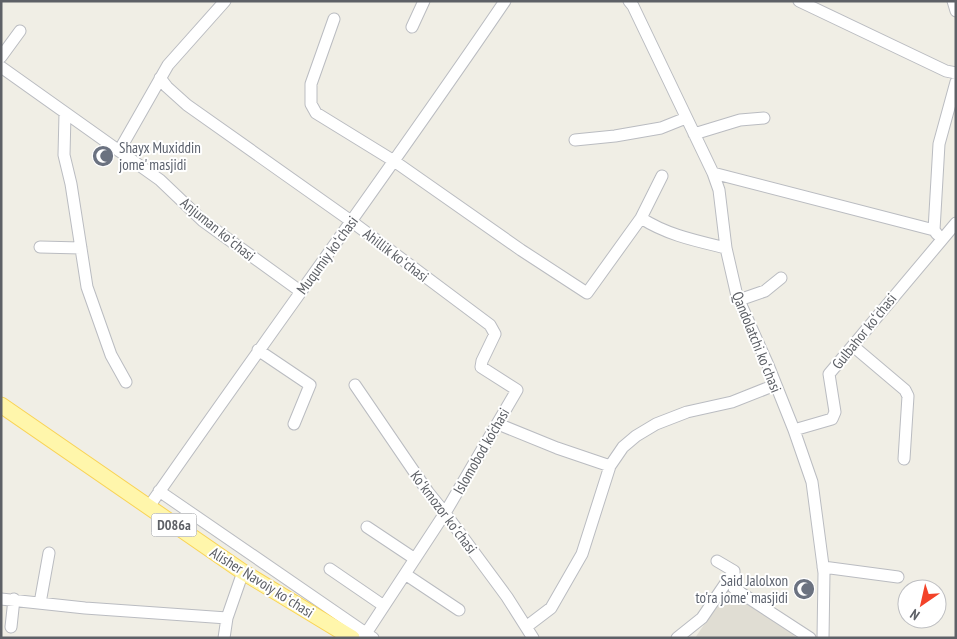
<svg xmlns="http://www.w3.org/2000/svg" width="957" height="639" viewBox="0 0 957 639" font-family="'PT Sans Narrow',sans-serif">
  <style>
    .education { fill: #e0ddd3 }
    .lines { fill: none; stroke-linecap: round; stroke-linejoin: round }
    .minor-casing { stroke: #babcc1; stroke-width: 13 }
    .major-casing { stroke: #f9d355; stroke-width: 17 }
    .minor { stroke: #fff; stroke-width: 11 }
    .major { stroke: #fff6ab; stroke-width: 15 }
    .labels { text-anchor: middle; dominant-baseline: central; stroke-width: 4; stroke-linejoin: round; paint-order: stroke }
    .shield { fill: #fff; stroke: #8e9094; stroke-width: 1 }
    .shield-label { font-size: 14px; font-weight: bold; fill: #5d6066 }
    .worship-label { font-size: 15px; fill: #5b616d; stroke: #fff; text-anchor: start }
    .street-label { font-size: 15px; fill: #5d6066; stroke: #fff }
  </style>
  <rect width="100%" height="100%" fill="#f0eee5"/>
  <!-- education -->
  <path class="education" d="M 726,592 L 786,626 L 796,638 L 695,638 Z"/>
  <g class="lines">
    <!-- minor casing -->
    <g class="minor-casing">
      <path id="minor" d="M 629,1 L 633,6 L 713,173 L 719,190 L 726,248 L 737,296 L 768,365 L 794,430 L 812,482 L 824,573 L 823,638
        M 799,1 L 946,71 L 956,73
        M 953,1 L 956,11
        M 334,19 L 311,84 L 311,104 L 316,113 L 394,161 L 521,250 L 587,293 L 641,218 C 667,235 697,241 726,248
        M 412,27 L 424,1
        M 1,57 L 20,31
        M 1,67 L 160,180 L 203,221 L 300,291
        M 160,78 L 167,87 L 187,105 L 351,221 L 490,325 L 495,334 L 482,361 L 481,367 L 517,390 L 445,513 L 363,638
        M 65,114 L 64,155 L 71,184 L 87,287 L 111,355 L 126,382
        M 694,134 L 740,120 L 764,118
        M 575,140 L 615,136 L 661,128 L 686,118
        M 119,151 L 168,65 L 225,1
        M 713,173 L 934,230
        M 641,218 L 662,176
        M 937,234 L 934,230 L 939,144 L 956,82
        M 40,247 L 81,248
        M 739,300 L 765,291 L 781,278
        M 853,346 L 905,390 L 908,396 L 904,459
        M 258,350 L 310,385 L 294,424
        M 355,385 L 428,492 L 445,513 L 507,597 L 533,638
        M 498,424 L 557,448 L 610,466
        M 794,430 L 832,419 L 835,412 L 829,374 L 956,223
        M 159,491 L 373,638
        M 148,508 C 266,338 389,172 505,1
        M 367,527 L 415,559
        M 717,561 L 734,571 L 734,588 L 741,593 L 810,638
        M 823,567 L 898,577
        M 330,569 L 384,606
        M 405,574 L 459,610
        M 1,599 L 85,608 L 227,618
        M 40,603 L 49,553
        M 11,627 L 14,599
        M 526,627 L 551,608 L 582,554 L 610,466 L 623,447 L 636,436 L 656,424 L 687,412 L 732,402 L 775,385
        M 224,638 L 227,618 L 243,572
        M 677,638 L 702,618 L 734,571"/>
    </g>
    <!-- major casing -->
    <g class="major-casing">
      <path id="major" d="M 1,405 L 243,572 L 352,638"/>
    </g>
    <!-- minor -->
    <use href="#minor" class="minor"/>
    <!-- major -->
    <use href="#major" class="major"/>
  </g>
  <!-- icons -->
  <defs>
    <g id="mosque-disc" transform="scale(1.125)"><circle r="9.5" fill="#6b7280" stroke="#fff"/><path d="M3.5-4.9A6 6 0 1 0 3.5 4.9A5 5 0 1 1 3.5-4.9Z" fill="#fff"/></g>
  </defs>
  <g fill-rule="evenodd">
    <use href="#mosque-disc" x="103" y="156"/>
    <use href="#mosque-disc" x="804" y="589"/>
  </g>
  <g class="labels">
    <!-- shield labels -->
    <rect class="shield" x="151.5" y="513.5" width="45" height="23" rx="4"/>
    <g class="shield-label">
      <text x="174" y="525">D086a</text>
    </g>
    <!-- worship labels -->
    <g class="worship-label">
      <text x="119" y="147">Shayx Muxiddin<tspan x="119" dy="17">jome' masjidi</tspan></text>
      <text x="788" y="580" text-anchor="end">Said Jalolxon<tspan x="788" dy="17">to'ra jome' masjidi</tspan></text>
    </g>
    <!-- street labels -->
    <g class="street-label">
      <text transform="translate(218 229) rotate(39)">Anjuman koʻchasi</text>
      <text transform="translate(327 255) rotate(-54)">Muqumiy koʻchasi</text>
      <text transform="translate(396 255) rotate(37)">Ahillik koʻchasi</text>
      <text transform="translate(864 331) rotate(-51)">Gulbahor koʻchasi</text>
      <text transform="translate(757 342) rotate(68)">Qandolatchi koʻchasi</text>
      <text transform="translate(481 451) rotate(-60)">Islomobod ko‘chasi</text>
      <text transform="translate(444 512) rotate(53)">Koʻkmozor koʻchasi</text>
      <text transform="translate(262 582) rotate(32)">Alisher Navoiy koʻchasi</text>
    </g>
  </g>
  <!-- border -->
  <rect width="957" height="639" fill="none" stroke="#5d6066" stroke-width="5"/>
  <!-- north arrow -->
  <g transform="translate(922 604) rotate(214)"><circle r="24" fill="#ffffff" stroke="#bebfc2"/>
  <path d="M0-4L9 19L0 12L-9 19Z" fill="#f34228"/>
  <text y="-8" font-size="14" font-weight="bold" text-anchor="middle" fill="#5d6066">N</text>
  </g>
</svg>
